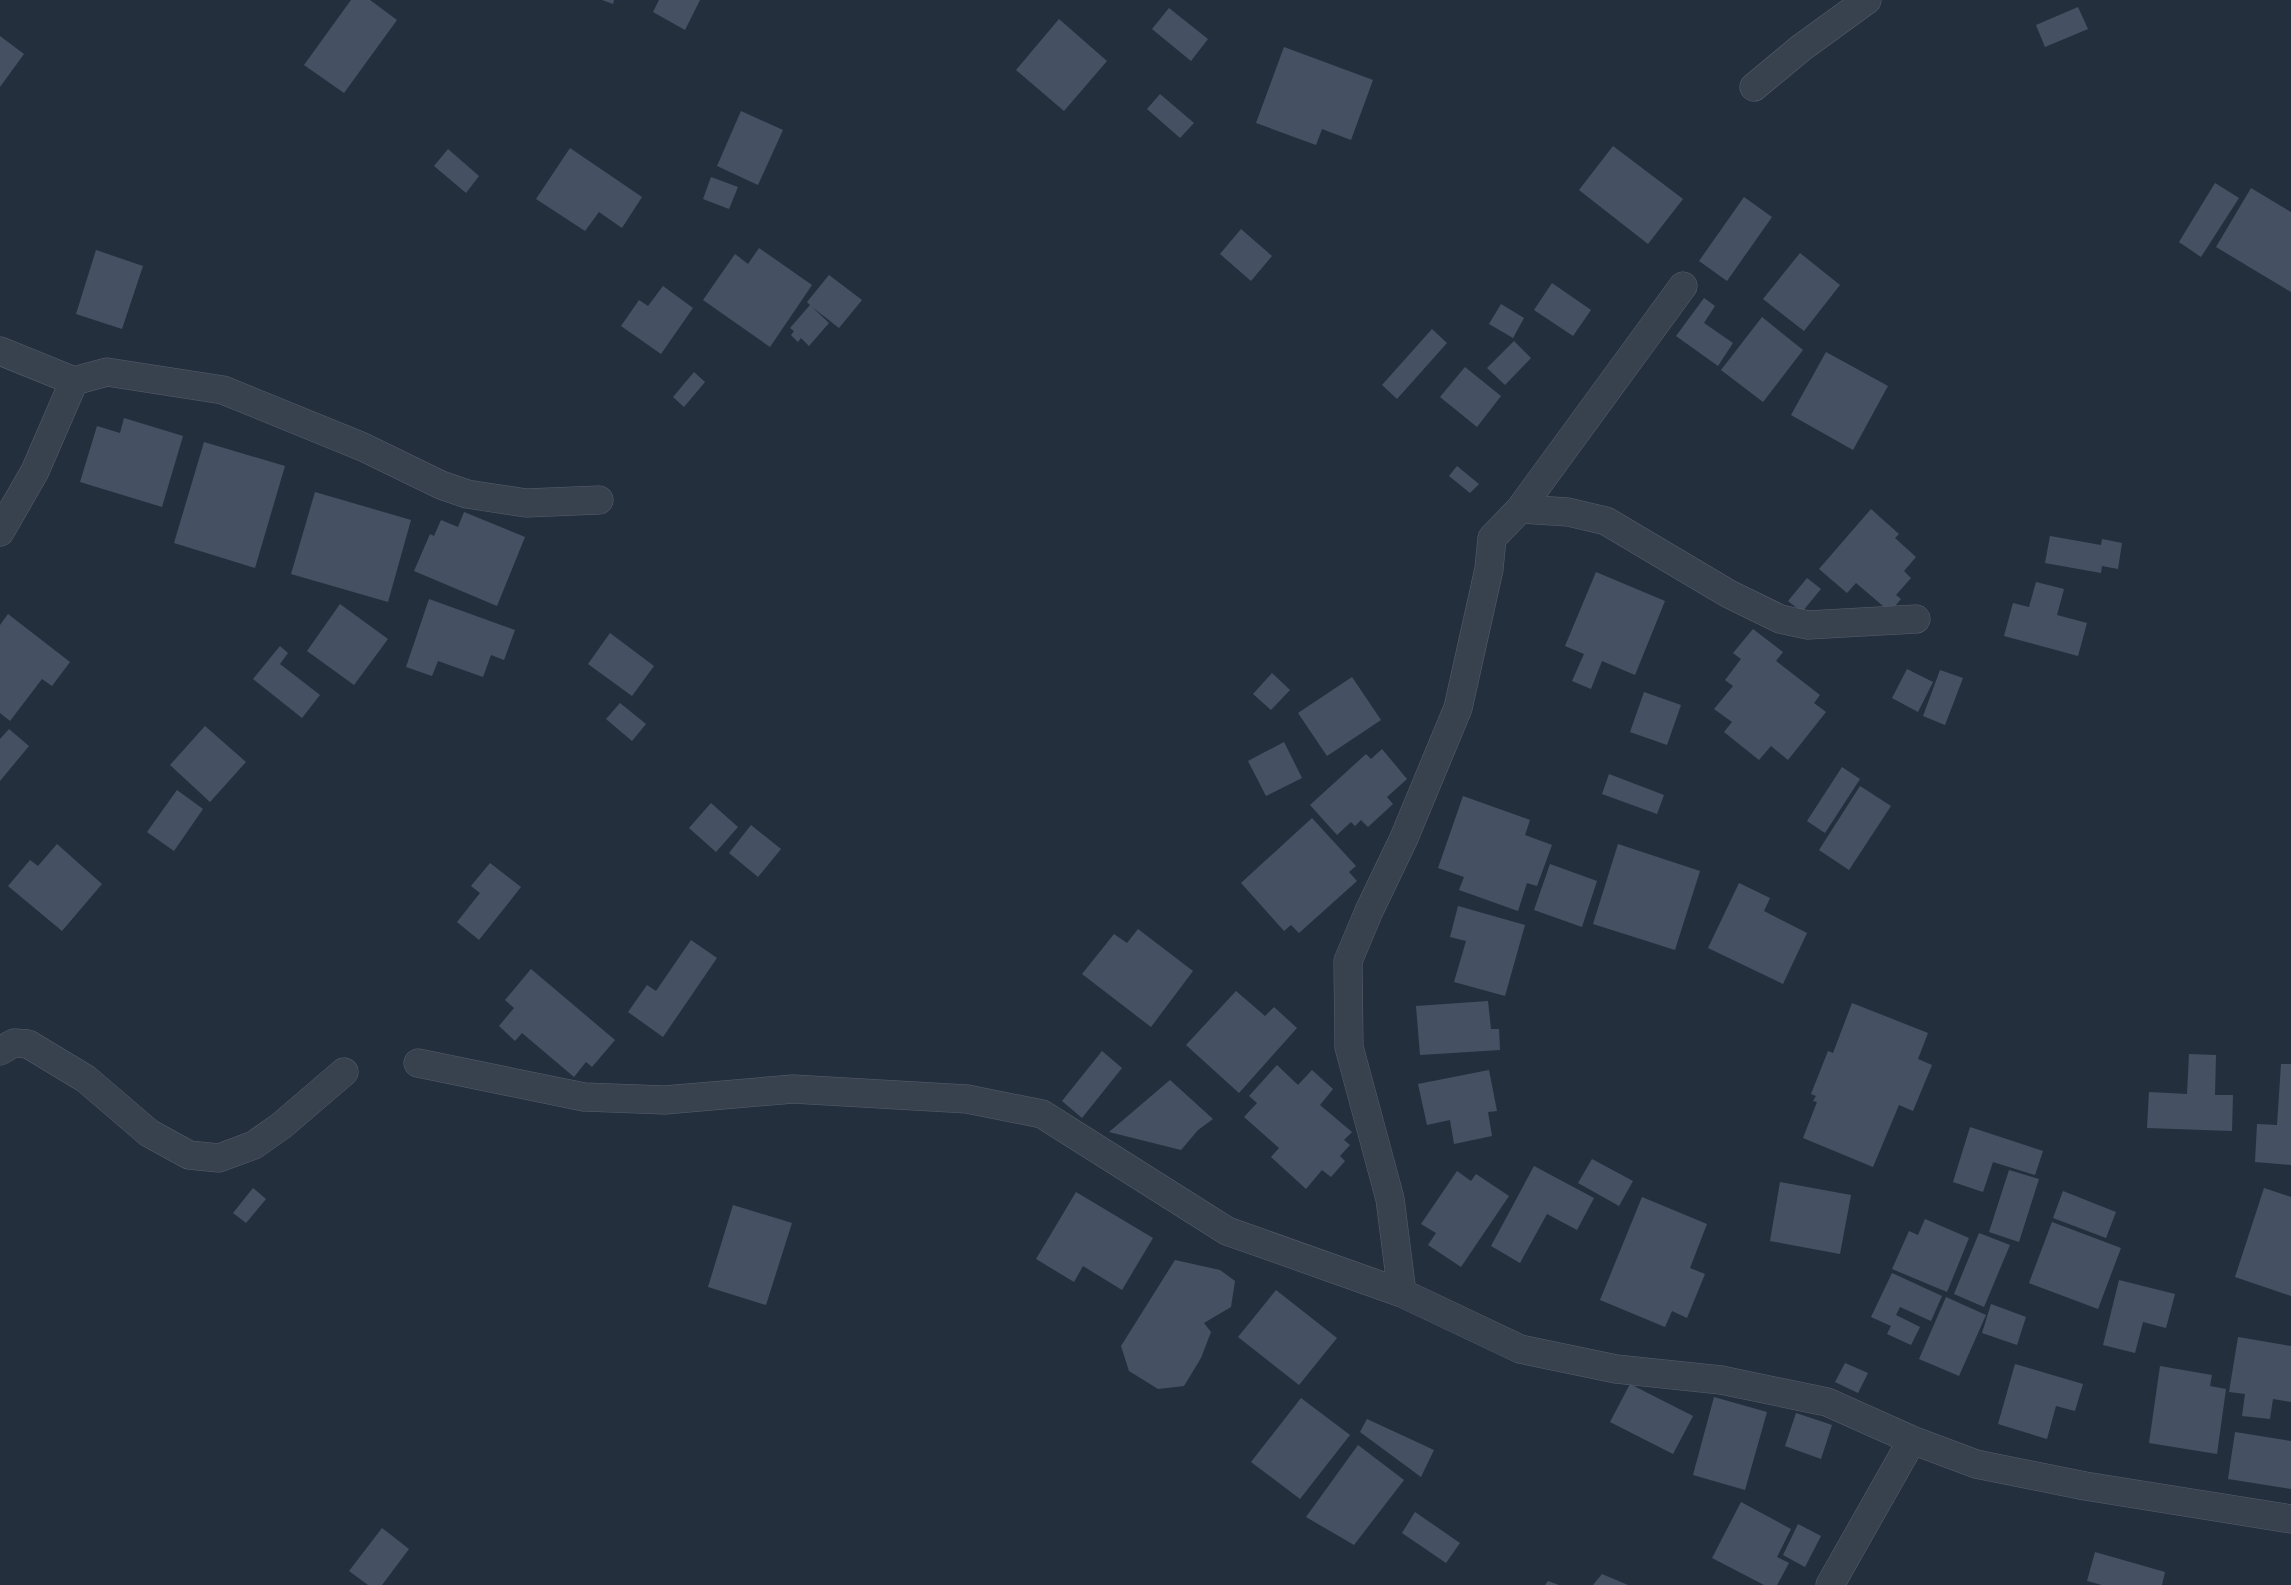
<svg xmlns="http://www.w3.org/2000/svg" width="2291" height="1585" viewBox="0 0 2291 1585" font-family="Barlow,sans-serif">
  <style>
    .building { fill: #455162 }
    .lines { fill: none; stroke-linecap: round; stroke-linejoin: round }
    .street-casing { stroke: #565f6c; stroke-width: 29 }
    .street { stroke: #38414e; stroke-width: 28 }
  </style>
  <rect width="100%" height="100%" fill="#242f3e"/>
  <!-- building -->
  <path class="building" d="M 351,0 L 370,0 L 397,20 L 344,93 L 304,65 Z
    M 602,0 L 614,0 L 613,4 Z
    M 659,0 L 700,0 L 685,30 L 653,12 Z
    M 2078,7 L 2088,29 L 2045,47 L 2036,25 Z
    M 1169,8 L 1208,39 L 1191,61 L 1152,29 Z
    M 1059,19 L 1107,61 L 1064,111 L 1016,70 Z
    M 0,36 L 24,54 L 0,87 Z
    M 1284,47 L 1373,80 L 1351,140 L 1322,129 L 1316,145 L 1256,123 Z
    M 1160,94 L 1194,123 L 1180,138 L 1147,109 Z
    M 741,111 L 783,130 L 758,185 L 717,166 Z
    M 1613,146 L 1683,199 L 1648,244 L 1579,190 Z
    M 570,148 L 642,197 L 622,228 L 599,212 L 585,231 L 536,199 Z
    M 448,149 L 479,176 L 466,193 L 434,166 Z
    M 711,177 L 738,187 L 729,209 L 703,199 Z
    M 2215,183 L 2239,198 L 2201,257 L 2179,242 Z
    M 2251,188 L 2291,212 L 2291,292 L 2216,247 Z
    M 1744,197 L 1772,217 L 1727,281 L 1699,261 Z
    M 1241,229 L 1272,256 L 1251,281 L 1220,254 Z
    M 759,248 L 812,285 L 770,347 L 703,300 L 735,254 L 748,264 Z
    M 96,250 L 143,266 L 122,329 L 76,314 Z
    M 1800,253 L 1840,285 L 1804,331 L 1763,299 Z
    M 829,275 L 862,300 L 839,328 L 812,307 L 829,323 L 809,346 L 801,338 L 798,342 L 791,335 L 794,331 L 790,328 L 810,305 L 807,302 Z
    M 1552,283 L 1591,310 L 1573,336 L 1534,310 Z
    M 663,286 L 693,308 L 661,354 L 621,326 L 639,300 L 648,306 Z
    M 1704,298 L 1715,306 L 1704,323 L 1733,343 L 1718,366 L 1676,336 Z
    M 1501,304 L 1524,318 L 1513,338 L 1489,324 Z
    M 1762,317 L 1803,350 L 1763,402 L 1721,370 Z
    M 1432,329 L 1447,343 L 1397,399 L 1382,385 Z
    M 1514,341 L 1531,358 L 1505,385 L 1487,368 Z
    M 1826,352 L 1888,386 L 1853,450 L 1791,415 Z
    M 1465,367 L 1501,396 L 1477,427 L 1440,397 Z
    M 694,372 L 705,382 L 684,407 L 673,397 Z
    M 124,418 L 183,436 L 162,507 L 80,482 L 97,426 L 120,433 Z
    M 204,442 L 285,466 L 255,568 L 174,543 Z
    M 1457,466 L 1479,484 L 1470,493 L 1449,476 Z
    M 315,492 L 411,520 L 388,602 L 291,574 Z
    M 1871,509 L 1899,534 L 1895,538 L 1916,557 L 1904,571 L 1911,578 L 1896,595 L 1901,599 L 1890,612 L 1856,583 L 1847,593 L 1819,569 Z
    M 464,512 L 525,537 L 497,606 L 414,571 L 430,534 L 434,536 L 441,520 L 458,527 Z
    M 2050,536 L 2101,545 L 2102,539 L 2122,543 L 2118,569 L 2102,566 L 2101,573 L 2045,563 Z
    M 1596,572 L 1665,601 L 1635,675 L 1602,661 L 1591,689 L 1572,681 L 1584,654 L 1565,646 Z
    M 1807,578 L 1821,589 L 1802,612 L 1788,601 Z
    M 2036,582 L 2064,589 L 2057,615 L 2087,623 L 2078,656 L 2004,636 L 2013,603 L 2029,607 Z
    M 429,599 L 515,630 L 504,660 L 491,655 L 483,677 L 438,661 L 432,676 L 406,667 Z
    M 340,604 L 388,639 L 354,685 L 307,651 Z
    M 8,614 L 70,662 L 52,686 L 42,679 L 10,721 L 0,713 L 0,625 Z
    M 1753,629 L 1783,652 L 1776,661 L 1820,695 L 1814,703 L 1826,712 L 1788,760 L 1771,746 L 1759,760 L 1724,732 L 1732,722 L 1714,709 L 1733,686 L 1725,680 L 1741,659 L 1733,653 Z
    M 610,633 L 654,666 L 632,696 L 588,664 Z
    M 280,646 L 288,653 L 280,664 L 320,695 L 302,718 L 253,679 Z
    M 1907,669 L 1933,682 L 1918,712 L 1892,698 Z
    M 1940,670 L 1963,678 L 1945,725 L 1923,716 Z
    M 1272,673 L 1290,690 L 1271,710 L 1253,694 Z
    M 1352,677 L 1381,720 L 1327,756 L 1298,713 Z
    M 1644,692 L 1681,705 L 1667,745 L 1630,732 Z
    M 620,703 L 646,724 L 632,741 L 606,719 Z
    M 205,726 L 246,762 L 210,802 L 170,765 Z
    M 9,729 L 29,746 L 0,781 L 0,739 Z
    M 1284,742 L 1302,778 L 1266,796 L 1248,761 Z
    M 1382,749 L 1407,779 L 1387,797 L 1393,804 L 1368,827 L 1361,820 L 1355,826 L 1351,822 L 1337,835 L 1310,805 L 1366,754 L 1371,759 Z
    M 1842,767 L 1860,779 L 1825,833 L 1807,821 Z
    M 1609,774 L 1664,795 L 1657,814 L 1602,794 Z
    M 1860,786 L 1891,806 L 1849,870 L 1819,850 Z
    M 177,790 L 203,809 L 174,851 L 147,832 Z
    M 1463,796 L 1530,820 L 1525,835 L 1552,845 L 1537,886 L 1527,883 L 1518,911 L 1459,890 L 1464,877 L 1438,868 Z
    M 711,803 L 738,827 L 716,852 L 689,828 Z
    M 1312,818 L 1356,866 L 1349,872 L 1357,881 L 1299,933 L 1291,925 L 1284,931 L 1241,883 Z
    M 751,825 L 781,849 L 758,877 L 729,853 Z
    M 57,844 L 102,884 L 62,931 L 8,886 L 30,860 L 38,866 Z
    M 1618,844 L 1700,871 L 1675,950 L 1593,924 Z
    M 490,863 L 521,887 L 479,940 L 457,922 L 480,893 L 471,886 Z
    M 1550,864 L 1597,881 L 1582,927 L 1534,910 Z
    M 1739,883 L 1770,898 L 1764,911 L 1807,933 L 1783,984 L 1708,948 Z
    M 1458,906 L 1525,925 L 1505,996 L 1454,982 L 1466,941 L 1450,937 Z
    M 1138,929 L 1193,971 L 1151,1027 L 1082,974 L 1114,934 L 1127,943 Z
    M 691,940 L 717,958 L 663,1037 L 628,1012 L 647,985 L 656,991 Z
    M 531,969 L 615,1040 L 592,1067 L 586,1062 L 574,1077 L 522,1033 L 515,1041 L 499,1026 L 514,1008 L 505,1000 Z
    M 1236,991 L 1265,1016 L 1274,1007 L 1297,1028 L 1239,1093 L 1186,1045 Z
    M 1488,1001 L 1491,1029 L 1499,1029 L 1500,1050 L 1420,1055 L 1416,1006 Z
    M 1852,1003 L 1928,1033 L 1918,1059 L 1932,1065 L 1913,1111 L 1899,1105 L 1873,1167 L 1803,1138 L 1817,1102 L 1813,1101 L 1816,1096 L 1811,1094 L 1828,1051 L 1833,1053 Z
    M 1102,1051 L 1122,1068 L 1082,1118 L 1062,1101 Z
    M 2189,1054 L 2216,1055 L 2215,1095 L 2233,1095 L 2232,1131 L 2147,1128 L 2149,1092 L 2187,1094 Z
    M 2281,1064 L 2291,1064 L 2291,1165 L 2255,1162 L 2257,1124 L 2277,1125 Z
    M 1277,1065 L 1298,1085 L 1312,1070 L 1333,1089 L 1320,1105 L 1352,1132 L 1344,1140 L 1350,1145 L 1340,1156 L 1345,1161 L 1331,1177 L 1322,1170 L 1306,1189 L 1271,1157 L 1279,1148 L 1244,1117 L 1257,1103 L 1249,1096 Z
    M 1489,1070 L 1497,1111 L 1488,1112 L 1492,1136 L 1454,1144 L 1450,1120 L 1427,1125 L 1418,1084 Z
    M 1170,1080 L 1213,1119 L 1198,1130 L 1181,1150 L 1109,1132 Z
    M 1970,1127 L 2043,1151 L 2035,1175 L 1993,1162 L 1983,1192 L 1953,1182 Z
    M 1592,1159 L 1633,1181 L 1619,1206 L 1578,1183 Z
    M 1534,1166 L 1594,1198 L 1577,1230 L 1547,1214 L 1520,1263 L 1491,1246 Z
    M 2009,1170 L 2039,1179 L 2019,1242 L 1989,1232 Z
    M 1457,1171 L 1471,1181 L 1476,1174 L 1509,1196 L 1461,1267 L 1428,1245 L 1436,1233 L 1421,1224 Z
    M 1780,1182 L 1851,1195 L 1840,1254 L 1770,1241 Z
    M 253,1188 L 266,1199 L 246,1223 L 233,1213 Z
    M 2264,1188 L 2291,1197 L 2291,1296 L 2235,1277 Z
    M 2063,1191 L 2116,1212 L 2106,1238 L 2053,1218 Z
    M 1076,1192 L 1153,1238 L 1122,1290 L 1083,1266 L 1074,1282 L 1036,1259 Z
    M 1642,1197 L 1707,1224 L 1690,1268 L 1705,1274 L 1687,1318 L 1672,1311 L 1665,1327 L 1600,1300 Z
    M 733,1205 L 792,1223 L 766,1305 L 708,1287 Z
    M 1925,1219 L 1969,1238 L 1947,1292 L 1892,1269 L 1909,1231 L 1918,1235 Z
    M 2052,1222 L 2121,1248 L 2098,1309 L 2029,1283 Z
    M 1979,1233 L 2010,1245 L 1984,1307 L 1954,1294 Z
    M 1175,1260 L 1220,1270 L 1235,1281 L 1231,1307 L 1204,1323 L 1211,1332 L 1201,1358 L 1184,1386 L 1158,1389 L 1129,1371 L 1121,1346 Z
    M 1892,1273 L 1942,1296 L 1931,1321 L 1900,1307 L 1896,1315 L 1920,1327 L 1911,1345 L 1887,1334 L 1891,1326 L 1871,1317 Z
    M 2119,1280 L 2175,1294 L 2166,1328 L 2143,1322 L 2135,1353 L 2103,1345 Z
    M 1276,1290 L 1337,1338 L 1299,1385 L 1238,1337 Z
    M 1946,1297 L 1986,1315 L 1959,1376 L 1919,1359 Z
    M 1991,1304 L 2026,1317 L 2017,1345 L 1982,1333 Z
    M 2238,1337 L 2291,1346 L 2291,1402 L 2273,1399 L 2270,1419 L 2242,1416 L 2245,1394 L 2229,1392 Z
    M 1845,1363 L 1868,1373 L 1858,1393 L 1835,1382 Z
    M 2015,1364 L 2083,1384 L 2075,1411 L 2056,1406 L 2047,1439 L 1998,1424 Z
    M 2160,1366 L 2212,1375 L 2210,1386 L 2226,1389 L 2217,1454 L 2149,1443 Z
    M 1630,1384 L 1693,1416 L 1673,1454 L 1610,1422 Z
    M 1714,1397 L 1767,1412 L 1745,1490 L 1693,1475 Z
    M 1301,1398 L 1350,1435 L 1300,1499 L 1251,1462 Z
    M 1796,1413 L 1832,1425 L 1821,1459 L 1785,1446 Z
    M 1367,1419 L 1434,1450 L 1421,1477 L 1360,1432 Z
    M 2235,1432 L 2291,1441 L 2291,1489 L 2228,1479 Z
    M 1358,1445 L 1404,1480 L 1354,1545 L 1306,1517 Z
    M 1741,1502 L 1791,1529 L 1777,1557 L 1789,1563 L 1777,1585 L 1764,1585 L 1712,1558 Z
    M 1415,1512 L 1460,1543 L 1446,1563 L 1402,1533 Z
    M 1798,1524 L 1821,1536 L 1805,1567 L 1783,1555 Z
    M 382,1528 L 409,1549 L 382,1585 L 368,1585 L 349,1571 Z
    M 2095,1552 L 2165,1572 L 2162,1585 L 2102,1585 L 2087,1581 Z
    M 1602,1574 L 1628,1585 L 1593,1585 Z
    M 1548,1581 L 1559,1585 L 1545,1585 Z"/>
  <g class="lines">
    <!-- street casing -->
    <g class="street-casing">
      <path id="street" d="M 1754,87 L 1801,48 L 1867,0
        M 0,351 L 74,381 L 107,372 L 223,390 L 363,447 L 441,485 L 467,494 L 526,503 L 599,500
        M 1520,509 L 1683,286
        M 0,532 L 35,471 L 74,381
        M 0,1051 L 14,1043 L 28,1044 L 86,1079 L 149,1133 L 189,1155 L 219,1158 L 254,1145 L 281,1126 L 344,1072
        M 418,1063 L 584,1097 L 665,1100 L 793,1089 L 967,1099 L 1042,1114 L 1227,1231 L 1402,1293 L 1520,1349 L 1616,1369 L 1721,1380 L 1827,1402 L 1912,1440 L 1976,1464 L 2085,1486 L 2291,1519
        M 1402,1293 L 1390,1199 L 1349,1047 L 1348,961 L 1369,911 L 1404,838 L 1458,708 L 1489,569 L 1492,538 L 1520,509 L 1568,512 L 1606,521 L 1729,594 L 1780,619 L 1808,625 L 1916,619
        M 1830,1585 L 1912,1440"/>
    </g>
    <!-- street -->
    <use href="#street" class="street"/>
  </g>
</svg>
